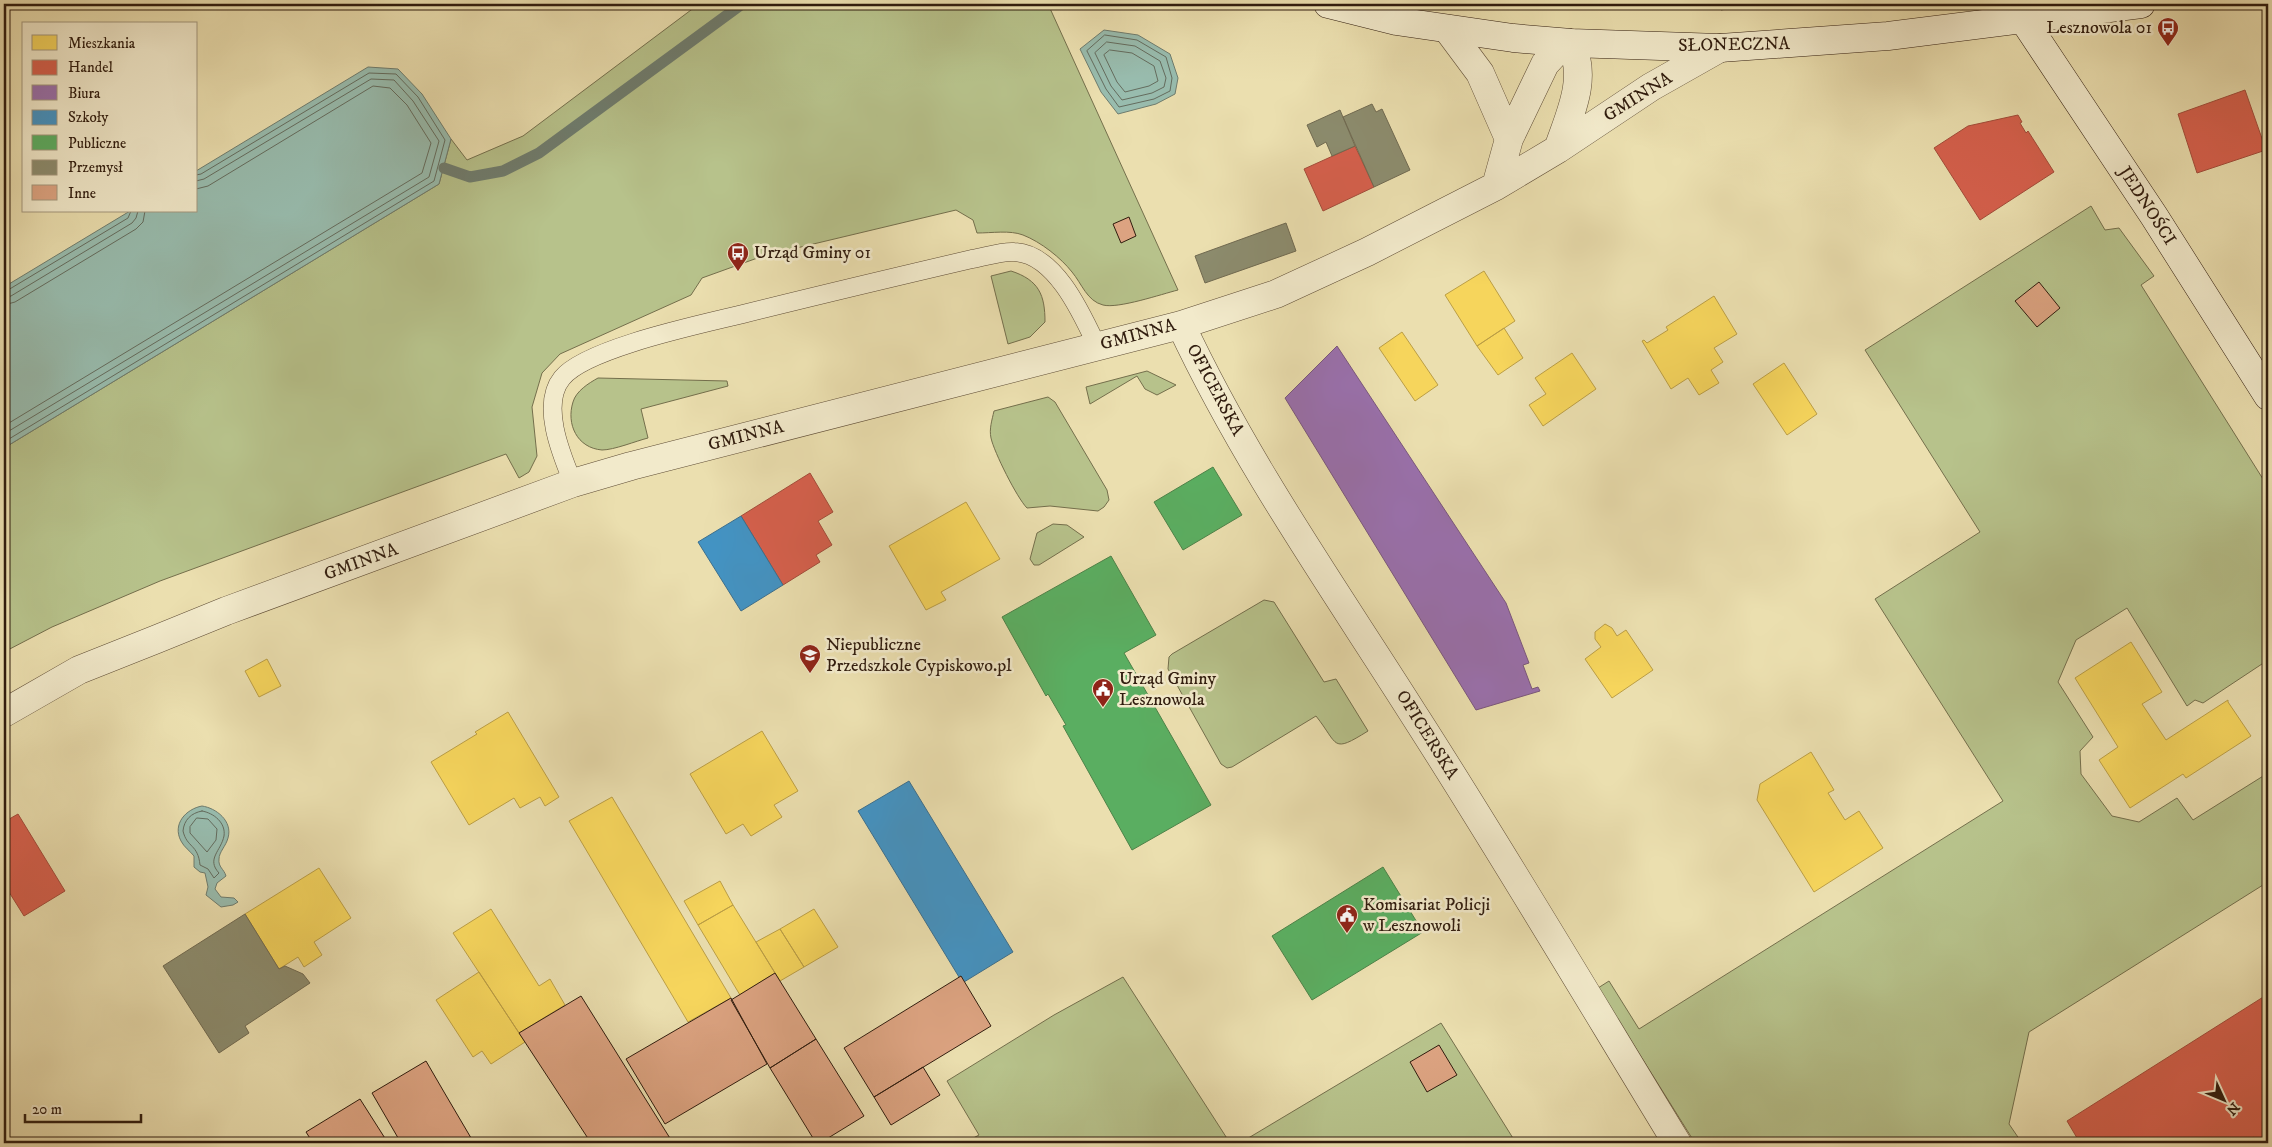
<svg xmlns="http://www.w3.org/2000/svg" width="2272" height="1147" viewBox="0 0 2272 1147" font-family="'IM FELL DW Pica',serif">
  <style>
    .green { fill: #b7c28b; stroke: #746f4c }
    .water { fill: #98bcae; stroke: #6e7c6e }
    .homes { fill: #f6d55c; stroke: #bb9e45 }
    .shops { fill: #d6604d; stroke: #a44c3a }
    .offices { fill: #9970ab; stroke: #7a577c }
    .schools { fill: #4393c3; stroke: #3d6f8d }
    .public { fill: #5aae61; stroke: #4d8248 }
    .industry { fill: #8c8c6e; stroke: #706a51 }
    .lines { fill: none; stroke-linecap: round; stroke-linejoin: round }
    .shore { stroke: #646c5e; stroke-width: 1 }
    .stream { stroke: #6e7c6e; stroke-width: 11 }
    .building { fill: #dca381; stroke: #301c0e }
    .lane-casing { stroke: #5f4d36; stroke-width: 19 }
    .street-casing { stroke: #5f4d36; stroke-width: 29 }
    .secondary-casing { stroke: #301c0e; stroke-width: 29 }
    .lane { stroke: #f2eacb; stroke-width: 18 }
    .street { stroke: #f2eacb; stroke-width: 28 }
    .secondary { stroke: #f2eacb; stroke-width: 28 }
    .labels { text-anchor: middle; dominant-baseline: central; stroke-width: 5; stroke-linejoin: round; paint-order: stroke }
    .poi-label { font-size: 18px; fill: #301c0e; stroke: #f2eacb; text-anchor: start }
    .street-label { font-size: 18px; fill: #301c0e; stroke: #f2eacb }
  </style>
  <rect width="100%" height="100%" fill="#ebdfaf"/>
  <filter id="stains"><feTurbulence type="fractalNoise" baseFrequency=".004" numOctaves="4"/><feColorMatrix values="0 0 0 0 .2 0 0 0 0 .09 0 0 0 0 .02 0 0 0 .5 -.17"/></filter>
  <radialGradient id="worn" r=".72"><stop offset=".6" stop-color="#630" stop-opacity="0"/><stop offset="1" stop-color="#630" stop-opacity=".3"/></radialGradient>
  <!-- green -->
  <path class="green" d="M 699,4 L 1048,4 L 1178,290 C 1162,294 1118,309 1103,305 C 1087,301 1082,284 1072,272 C 1061,258 1041,242 1023,235 C 1010,230 992,233 977,233 L 973,220 L 956,210 L 763,256 L 702,278 L 691,295 L 560,354 L 542,373 L 532,407 L 537,456 L 529,472 L 519,478 L 506,454 L 160,581 L 52,627 L 4,652 L 4,448 L 439,184 L 451,139 L 467,160 L 523,136 Z
    M 1566,4 L 1664,4 L 1664,9 L 1578,6 Z
    M 1720,4 L 1755,4 L 1721,10 Z
    M 2091,206 L 2105,230 L 2119,228 L 2154,276 L 2141,285 L 2268,487 L 2268,660 L 2203,703 L 2195,700 L 2187,706 L 2127,608 L 2076,640 L 2058,682 L 2093,737 L 2080,751 L 2081,774 L 2112,816 L 2139,822 L 2177,798 L 2193,820 L 2268,773 L 2268,892 L 2263,885 L 2029,1032 L 2009,1124 L 2022,1143 L 1695,1143 L 1598,988 L 1609,981 L 1639,1029 L 2003,801 L 1875,599 L 1980,532 L 1865,350 Z
    M 1011,271 C 1039,280 1045,295 1045,322 L 1030,337 L 1008,344 L 991,276 Z
    M 1147,371 L 1176,385 L 1157,395 L 1145,389 L 1137,376 L 1090,404 L 1086,387 Z
    M 598,378 L 727,381 L 728,386 L 641,409 L 648,438 C 636,441 614,450 602,450 C 577,448 566,424 573,402 C 576,391 589,383 598,378 Z
    M 1048,397 L 1055,402 L 1107,490 L 1109,500 L 1104,507 L 1098,511 L 1050,506 L 1027,508 C 1017,498 994,452 991,438 C 989,429 992,420 994,411 Z
    M 1053,524 L 1067,525 L 1084,537 L 1039,565 L 1034,565 L 1030,559 L 1037,533 Z
    M 1264,600 L 1274,602 L 1324,682 L 1336,679 L 1368,731 C 1331,754 1339,745 1316,716 L 1232,767 L 1227,768 L 1221,764 L 1168,669 L 1169,657 L 1172,654 Z
    M 1123,977 L 1230,1143 L 964,1143 L 979,1135 L 947,1081 L 1054,1015 Z
    M 1441,1023 L 1516,1143 L 1240,1143 Z"/>
  <!-- water -->
  <path class="water" d="M 1104,30 L 1138,35 L 1170,54 L 1178,78 L 1175,94 L 1156,104 L 1118,114 L 1101,92 L 1080,49 Z
    M 368,67 L 398,69 L 422,94 L 451,139 L 439,184 L 4,448 L 4,287 L 130,211 L 196,211 L 196,171 Z
    M 202,806 C 216,808 233,821 228,838 C 226,846 219,852 219,859 C 218,867 224,869 226,876 L 217,883 L 215,889 L 221,897 L 234,898 L 238,902 L 233,905 L 221,907 L 206,895 L 208,887 L 205,873 L 200,872 L 194,867 L 194,856 C 190,851 184,847 181,841 C 172,824 186,809 202,806 Z"/>
  <!-- homes -->
  <path class="homes" d="M 1484,271 L 1515,321 L 1477,346 L 1445,295 Z
    M 1714,296 L 1737,334 L 1714,348 L 1723,362 L 1711,370 L 1719,383 L 1699,395 L 1688,378 L 1671,389 L 1642,341 L 1644,340 L 1647,343 L 1668,330 L 1666,327 Z
    M 1504,328 L 1523,358 L 1498,375 L 1477,346 Z
    M 1402,332 L 1438,385 L 1415,401 L 1379,348 Z
    M 1572,353 L 1596,389 L 1543,426 L 1529,405 L 1546,394 L 1535,378 Z
    M 1784,363 L 1817,414 L 1787,435 L 1753,384 Z
    M 966,502 L 1000,559 L 941,592 L 946,600 L 926,610 L 889,546 Z
    M 1605,624 L 1612,628 L 1617,636 L 1626,630 L 1653,670 L 1612,698 L 1585,659 L 1601,647 L 1595,639 L 1595,632 Z
    M 2131,642 L 2162,692 L 2142,704 L 2166,740 L 2228,700 L 2228,702 L 2251,736 L 2186,778 L 2183,774 L 2130,808 L 2099,760 L 2118,747 L 2075,678 Z
    M 267,659 L 281,686 L 259,697 L 245,671 Z
    M 508,712 L 559,797 L 545,806 L 540,797 L 520,808 L 514,798 L 469,825 L 431,762 L 477,734 L 475,732 Z
    M 762,731 L 798,791 L 774,805 L 782,817 L 751,836 L 743,824 L 726,834 L 690,774 Z
    M 1811,752 L 1834,790 L 1828,793 L 1845,820 L 1859,811 L 1883,848 L 1814,892 L 1757,800 L 1760,784 Z
    M 612,797 L 731,998 L 688,1022 L 569,821 Z
    M 319,868 L 351,918 L 314,942 L 322,955 L 304,967 L 298,957 L 279,969 L 245,914 Z
    M 720,881 L 733,905 L 698,925 L 684,901 Z
    M 733,905 L 775,973 L 740,995 L 698,925 Z
    M 491,909 L 539,986 L 550,979 L 565,1005 L 519,1033 L 453,933 Z
    M 814,909 L 838,947 L 804,967 L 780,929 Z
    M 780,929 L 804,967 L 780,981 L 756,942 Z
    M 479,972 L 525,1042 L 491,1064 L 482,1051 L 473,1057 L 436,1000 Z"/>
  <!-- shops -->
  <path class="shops" d="M 2245,90 L 2266,150 L 2197,173 L 2178,114 Z
    M 2018,115 L 2022,122 L 2020,123 L 2026,133 L 2028,131 L 2054,172 L 1980,220 L 1934,148 L 1968,126 Z
    M 1355,146 L 1374,187 L 1323,211 L 1304,169 Z
    M 810,473 L 833,512 L 818,521 L 832,545 L 816,555 L 820,562 L 783,585 L 741,516 Z
    M 18,814 L 65,891 L 24,916 L 4,884 L 4,822 Z
    M 2268,994 L 2268,1136 L 2258,1143 L 2254,1137 L 2244,1143 L 2080,1143 L 2067,1121 Z"/>
  <!-- offices -->
  <path class="offices" d="M 1337,346 L 1506,603 L 1529,663 L 1523,665 L 1532,689 L 1538,687 L 1540,691 L 1476,710 L 1285,398 Z"/>
  <!-- schools -->
  <path class="schools" d="M 741,516 L 783,585 L 741,611 L 698,542 Z
    M 909,781 L 1013,952 L 964,982 L 961,976 L 959,977 L 858,811 Z"/>
  <!-- public -->
  <path class="public" d="M 1213,467 L 1242,515 L 1183,550 L 1154,502 Z
    M 1111,556 L 1156,635 L 1124,653 L 1211,805 L 1132,850 L 1063,726 L 1066,725 L 1048,694 L 1046,696 L 1002,617 Z
    M 1383,867 L 1423,932 L 1312,1000 L 1272,936 Z"/>
  <!-- industry -->
  <path class="industry" d="M 1372,104 L 1376,112 L 1382,109 L 1410,170 L 1374,187 L 1343,117 Z
    M 1340,110 L 1355,146 L 1332,156 L 1326,142 L 1317,147 L 1307,125 Z
    M 1286,223 L 1296,251 L 1205,283 L 1195,256 Z
    M 245,914 L 279,969 L 285,966 L 303,974 L 310,983 L 245,1026 L 249,1033 L 219,1053 L 163,966 Z"/>
  <g class="lines">
    <!-- shore -->
    <path class="shore" d="M 1105,35 L 1137,40 L 1166,57 L 1172,78 L 1170,91 L 1154,99 L 1119,107 L 1106,89 L 1087,51 Z
      M 1107,42 L 1135,46 L 1160,61 L 1166,78 L 1164,87 L 1152,93 L 1122,100 L 1111,86 L 1095,53 Z
      M 1110,50 L 1132,53 L 1154,66 L 1158,81 L 1149,86 L 1125,92 L 1117,82 L 1104,55 Z
      M 4,291 L 8,290 L 128,218 L 131,211
      M 4,298 L 11,296 L 132,223 L 136,218 L 138,211
      M 4,305 L 15,302 L 136,229 L 143,222 L 145,211
      M 4,426 L 422,173 L 431,143 L 407,105 L 390,88 L 373,86 L 208,186 L 196,189
      M 4,434 L 429,177 L 439,141 L 413,101 L 394,80 L 371,79 L 204,179 L 196,181
      M 4,442 L 434,181 L 445,140 L 418,97 L 396,74 L 369,73 L 201,174 L 196,175
      M 202,811 C 214,813 226,823 224,836 C 221,851 206,859 219,873 L 214,878 L 208,869 L 200,865 C 198,844 187,848 183,831 C 184,820 191,813 202,811 Z
      M 197,818 L 208,819 L 217,829 L 216,840 L 207,852 L 190,833 L 190,827 Z"/>
    <!-- stream -->
    <path class="stream" d="M 444,168 L 470,177 L 503,171 L 539,153 L 742,4"/>
  </g>
  <!-- building -->
  <path class="building" d="M 1129,217 L 1136,236 L 1121,243 L 1113,224 Z
    M 2039,282 L 2060,308 L 2037,327 L 2015,301 Z
    M 775,973 L 816,1039 L 770,1068 L 731,1000 Z
    M 961,976 L 991,1026 L 874,1097 L 844,1048 Z
    M 581,996 L 673,1143 L 591,1143 L 519,1033 Z
    M 731,998 L 767,1064 L 665,1124 L 626,1059 Z
    M 816,1039 L 864,1116 L 820,1143 L 816,1143 L 770,1068 Z
    M 1439,1045 L 1457,1075 L 1427,1092 L 1410,1062 Z
    M 426,1061 L 444,1092 L 474,1143 L 401,1143 L 372,1093 Z
    M 923,1067 L 940,1095 L 891,1125 L 874,1097 Z
    M 360,1099 L 388,1143 L 313,1143 L 306,1132 Z"/>
  <g class="lines">
    <!-- lane casing -->
    <g class="lane-casing">
      <path id="lane" d="M 573,483 C 562,456 540,405 562,378 C 586,348 703,324 743,314 C 819,295 895,277 972,259 C 985,257 1001,251 1014,252 C 1055,253 1082,314 1097,346"/>
    </g>
    <!-- street casing -->
    <g class="street-casing">
      <path id="street" d="M 1448,30 L 1480,73 L 1509,139
        M 1496,186 L 1509,139 L 1545,64 L 1556,52 L 1571,43 C 1588,79 1570,114 1558,149
        M 1181,325 C 1246,464 1336,591 1418,721 C 1507,860 1591,1002 1677,1143
        M 4,713 L 79,670 L 157,639 L 226,611 L 573,483 L 631,466 L 1181,325 L 1276,294 L 1367,252 L 1496,186 L 1558,149 L 1651,87 L 1720,48"/>
    </g>
    <!-- secondary casing -->
    <g class="secondary-casing">
      <path id="secondary" d="M 1328,4 L 1396,21 L 1513,38 L 1571,43 L 1720,48 L 1888,36 L 2141,4
        M 2023,19 L 2154,216 L 2268,396"/>
    </g>
    <!-- lane -->
    <use href="#lane" class="lane"/>
    <!-- street -->
    <use href="#street" class="street"/>
    <!-- secondary -->
    <use href="#secondary" class="secondary"/>
  </g>
  <!-- icons -->
  <defs>
    <g id="bus-pin" transform="scale(1.125)"><path d="M0 17L-7.5 6A9.5 9.5 0 1 1 7.5 6Z" fill="#8f2418" stroke="#f2eacb"/><path d="M-5-6H5V4H4V6H2V4H-2V6H-4V4H-5ZM-3.5-4V0h7V-4ZM-3.5 1.2v1.5H-2V1.2ZM2 1.2v1.5H3.5V1.2Z" fill="#fff"/></g>
    <g id="school-pin" transform="scale(1.125)"><path d="M0 17L-7.5 6A9.5 9.5 0 1 1 7.5 6Z" fill="#8f2418" stroke="#f2eacb"/><path d="M0-5L7-2L0 1L-7-2ZM-4 1L0 2.5L4 1V4Q0 6-4 4Z" fill="#fff"/></g>
    <g id="civic-pin" transform="scale(1.125)"><path d="M0 17L-7.5 6A9.5 9.5 0 1 1 7.5 6Z" fill="#8f2418" stroke="#f2eacb"/><path d="M-.6-6.5H3V-4.5H.6V-3L4-1V1h2V6H-6V1h2V-1L-.6-3ZM-1.2 2.5V6h2.4V2.5Z" fill="#fff"/></g>
  </defs>
  <g fill-rule="evenodd">
    <use href="#bus-pin" x="2168" y="28"/>
    <use href="#bus-pin" x="738" y="253"/>
    <use href="#school-pin" x="810" y="655"/>
    <use href="#civic-pin" x="1103" y="689"/>
    <use href="#civic-pin" x="1347" y="915"/>
  </g>
  <g class="labels">
    <!-- poi labels -->
    <g class="poi-label">
      <text x="2152" y="28" text-anchor="end">Lesznowola 01</text>
      <text x="754" y="253">Urząd Gminy 01</text>
      <text x="826" y="645">Niepubliczne<tspan x="826" dy="21">Przedszkole Cypiskowo.pl</tspan></text>
      <text x="1119" y="679">Urząd Gminy<tspan x="1119" dy="21">Lesznowola</tspan></text>
      <text x="1363" y="905">Komisariat Policji<tspan x="1363" dy="21">w Lesznowoli</tspan></text>
    </g>
    <!-- street labels -->
    <g class="street-label">
      <text transform="translate(1734 45) rotate(-1)">SŁONECZNA</text>
      <text transform="translate(1638 97) rotate(-32)">GMINNA</text>
      <text transform="translate(2147 206) rotate(57)">JEDNOŚCI</text>
      <text transform="translate(1138 335) rotate(-15)">GMINNA</text>
      <text transform="translate(1215 390) rotate(62)">OFICERSKA</text>
      <text transform="translate(746 436) rotate(-14)">GMINNA</text>
      <text transform="translate(361 562) rotate(-20)">GMINNA</text>
      <text transform="translate(1427 735) rotate(58)">OFICERSKA</text>
    </g>
  </g>
  <!-- margin -->
  <rect width="2272" height="1147" fill="none" stroke="#ebdfaf" stroke-width="20"/>
  <rect x="5" y="5" width="2262" height="1137" fill="none" stroke="#301c0e" stroke-width="2.5"/>
  <rect x="10" y="10" width="2252" height="1127" fill="none" stroke="#301c0e"/>
  <!-- legend -->
  <rect x="22" y="22" width="175" height="190" fill="#f2eacb" stroke="#a4987f"/>
  <rect x="32" y="35" width="25" height="15" fill="#f6d55c" stroke="#a4987f"/>
  <text x="68" y="48" font-size="15" fill="#301c0e">Mieszkania</text>
  <rect x="32" y="60" width="25" height="15" fill="#d6604d" stroke="#a4987f"/>
  <text x="68" y="72" font-size="15" fill="#301c0e">Handel</text>
  <rect x="32" y="85" width="25" height="15" fill="#9970ab" stroke="#a4987f"/>
  <text x="68" y="98" font-size="15" fill="#301c0e">Biura</text>
  <rect x="32" y="110" width="25" height="15" fill="#4393c3" stroke="#a4987f"/>
  <text x="68" y="122" font-size="15" fill="#301c0e">Szkoły</text>
  <rect x="32" y="135" width="25" height="15" fill="#5aae61" stroke="#a4987f"/>
  <text x="68" y="148" font-size="15" fill="#301c0e">Publiczne</text>
  <rect x="32" y="160" width="25" height="15" fill="#8c8c6e" stroke="#a4987f"/>
  <text x="68" y="172" font-size="15" fill="#301c0e">Przemysł</text>
  <rect x="32" y="185" width="25" height="15" fill="#dca381" stroke="#a4987f"/>
  <text x="68" y="198" font-size="15" fill="#301c0e">Inne</text>
  <!-- north arrow -->
  <g transform="translate(2224 1100) rotate(134)" stroke="#f2eacb" stroke-width="4" paint-order="stroke">
  <path d="M0-4L9 19L0 12L-9 19Z" fill="#301c0e"/>
  <text y="-8" font-size="14" font-weight="bold" text-anchor="middle" fill="#301c0e">N</text>
  </g>
  <!-- scale -->
  <path d="M25 1114v8h116v-8" fill="none" stroke="#301c0e" stroke-width="2.5"/>
  <text x="32" y="1114" font-size="15" fill="#301c0e" stroke="#f2eacb" stroke-width="4" paint-order="stroke">20 m</text>
  <rect width="100%" height="100%" filter="url(#stains)"/>
  <rect width="100%" height="100%" fill="url(#worn)"/>
</svg>
